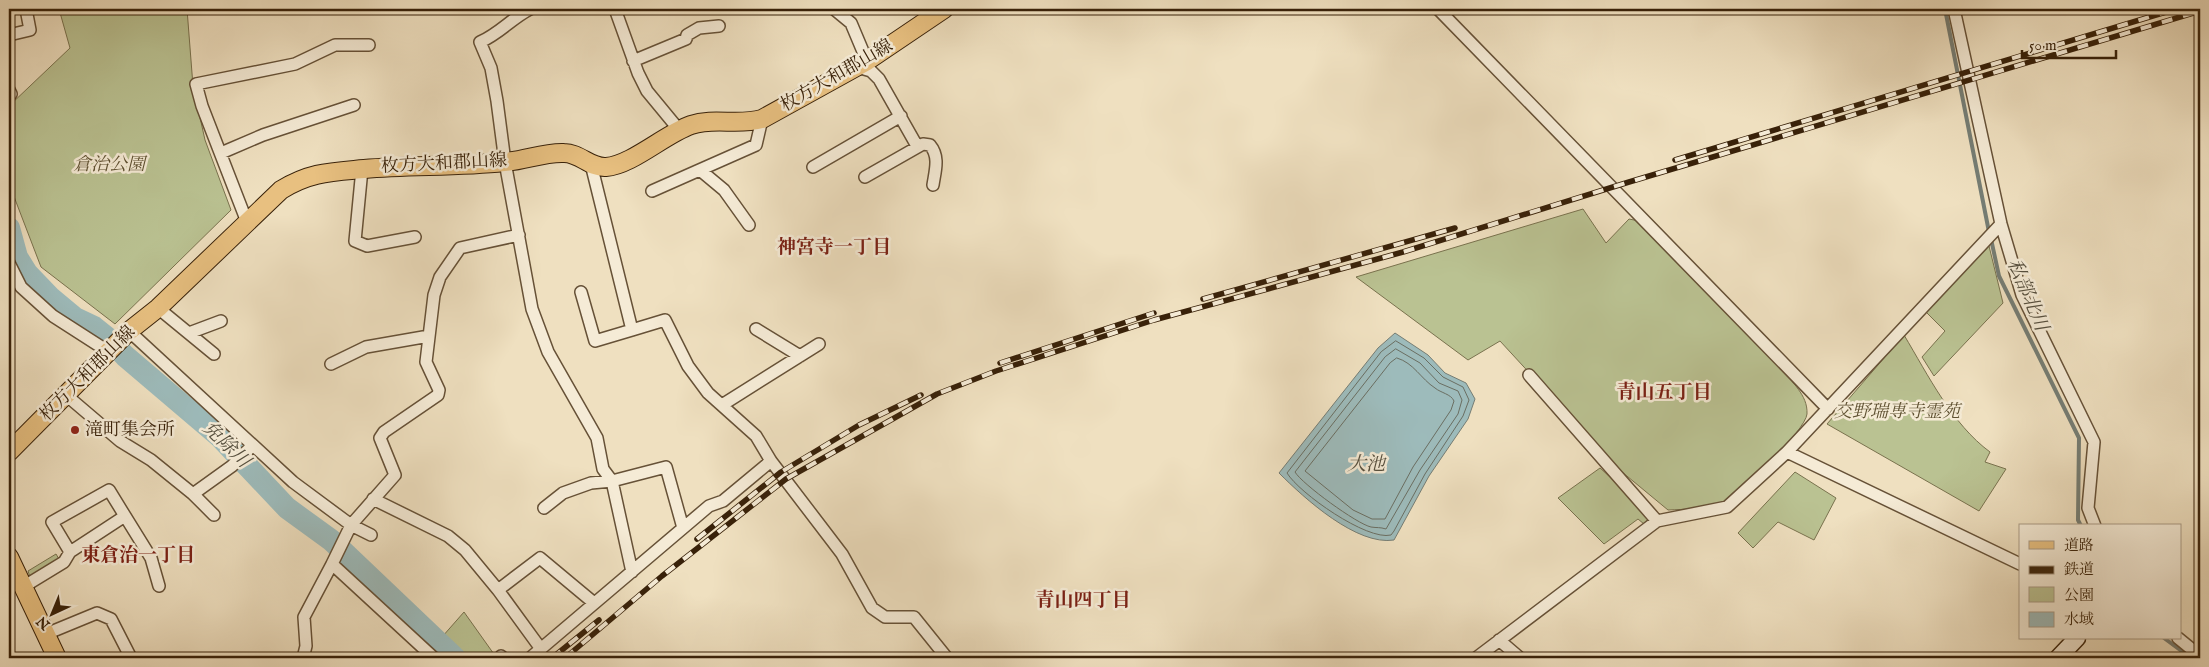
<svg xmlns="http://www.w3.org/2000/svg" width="2209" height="667" viewBox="0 0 2209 667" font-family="'IM FELL English','Noto Serif JP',serif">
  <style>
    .green { fill: #bac292; stroke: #79724e }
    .water { fill: #9dbbbb; stroke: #757d74 }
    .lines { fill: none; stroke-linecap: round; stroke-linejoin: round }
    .shore { stroke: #6a6e62; stroke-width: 1 }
    .stream { stroke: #757d74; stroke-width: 4 }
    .river { stroke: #9dbbbb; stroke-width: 22 }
    .street-casing { stroke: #665137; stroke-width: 14 }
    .secondary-casing { stroke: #382109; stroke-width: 19 }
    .primary-casing { stroke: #382109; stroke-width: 20 }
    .street { stroke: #f5ebd6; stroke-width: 11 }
    .secondary { stroke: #f5ebd6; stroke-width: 16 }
    .primary { stroke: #e8c080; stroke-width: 18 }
    .rail-casing { stroke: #382109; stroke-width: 5.5 }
    .rail { stroke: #f5ebd6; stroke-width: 4; stroke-dasharray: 11; stroke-linecap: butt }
    .poi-dot { fill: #8f2418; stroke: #f5ebd6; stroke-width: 2 }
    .labels { text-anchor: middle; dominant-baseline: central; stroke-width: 5; stroke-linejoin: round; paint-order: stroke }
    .street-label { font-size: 18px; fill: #382109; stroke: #f5ebd6 }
    .park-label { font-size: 18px; font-style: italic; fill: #5f5132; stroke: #f5ebd6 }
    .poi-label { font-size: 18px; fill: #382109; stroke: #f5ebd6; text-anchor: start }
    .neighbourhood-label { font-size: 19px; font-weight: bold; fill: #7a1f14; stroke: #f5ebd6 }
    .water-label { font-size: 19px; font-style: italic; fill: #564f3e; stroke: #f5ebd6 }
  </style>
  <rect width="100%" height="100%" fill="#efe0c0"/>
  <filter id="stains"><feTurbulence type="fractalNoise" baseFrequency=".004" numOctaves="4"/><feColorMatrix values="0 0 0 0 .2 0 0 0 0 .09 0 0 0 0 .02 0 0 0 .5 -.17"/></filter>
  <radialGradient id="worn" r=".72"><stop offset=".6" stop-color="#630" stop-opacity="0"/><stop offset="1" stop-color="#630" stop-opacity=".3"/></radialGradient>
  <!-- green -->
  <path class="green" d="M 59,9 L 187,9 L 193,86 L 205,140 L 231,210 L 115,324 L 41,267 L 13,194 L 9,189 L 9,106 L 70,48 Z
    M 1583,209 L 1606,243 L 1629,219 L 1639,221 L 1783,367 C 1791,384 1808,394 1807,414 C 1806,430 1737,498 1721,504 C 1705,510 1684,509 1668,510 L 1616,467 L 1500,341 L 1468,360 L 1356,277 Z
    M 1989,246 L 2003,303 L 1934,376 L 1922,357 L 1945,331 L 1926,312 Z
    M 1904,335 C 1928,375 1952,424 1990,452 L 1985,462 L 2006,469 L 1979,511 L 1827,424 Z
    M 1600,468 L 1629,494 L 1649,518 L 1644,524 L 1638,519 L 1604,544 L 1558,498 Z
    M 1795,472 L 1836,498 L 1814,540 L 1778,522 L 1753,548 L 1738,533 Z
    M 56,554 L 59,559 L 30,577 L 28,571 Z
    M 464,612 L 496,657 L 463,658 L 442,637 Z"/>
  <!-- water -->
  <path class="water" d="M 1395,333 L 1428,355 L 1445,373 L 1466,383 L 1475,399 L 1468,419 L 1429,476 L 1394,540 C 1357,546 1305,499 1279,473 L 1378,348 Z"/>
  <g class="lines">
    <!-- shore -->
    <path class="shore" d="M 1396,341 L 1424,358 L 1443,377 L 1463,387 L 1469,400 L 1463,416 L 1425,474 L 1394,531 L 1391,535 C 1367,541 1299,493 1287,473 L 1381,352 Z
      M 1396,349 L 1420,363 L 1439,383 L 1458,391 L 1462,400 L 1458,414 L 1420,470 L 1386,529 C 1380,527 1377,528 1371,527 C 1357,524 1302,484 1295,472 L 1385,357 Z
      M 1397,358 C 1414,363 1421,379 1435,388 C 1441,393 1451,394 1454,401 L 1451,410 L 1413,467 L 1385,519 L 1372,519 L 1353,510 L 1305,471 L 1390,363 Z"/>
    <!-- stream -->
    <path class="stream" d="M 1945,9 L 1989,232
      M 1991,239 L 1999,276 L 2079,438 L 2078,520 L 2081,526
      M 2164,638 L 2191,658"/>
    <!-- river -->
    <path class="river" d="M 9,228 L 17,257 L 27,273 L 51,298 L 75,318 L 94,327 L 109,339 L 125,356 L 219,436 L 287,508 L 331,540 L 455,658"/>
    <!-- street casing -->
    <g class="street-casing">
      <path id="street" d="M 530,9 C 512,18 499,34 480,42 L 491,68 L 497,101 L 505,162 L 532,309 L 548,352 L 597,438 L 603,469 L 612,481 L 632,572
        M 615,9 L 638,73 L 647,91 L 680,131
        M 834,9 L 851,23 L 867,61
        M 1438,9 L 1828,409
        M 1954,9 L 2001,224 L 2022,295 L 2094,442 L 2088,508 L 2095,526
        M 9,35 L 30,30 L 26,9
        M 633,61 L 686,39 L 687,35 L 699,28 L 719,26
        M 857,67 L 871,71 L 879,79 L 917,146
        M 9,90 L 11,94 L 9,95
        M 221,153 L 263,135 L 354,105
        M 591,164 L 632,330 L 665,320 L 688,366 L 708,393 L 756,436 L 771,461 L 842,554 L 872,608 L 885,617 L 914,617 L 947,658
        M 813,167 L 901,116
        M 362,169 L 355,241 L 367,246 L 415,237
        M 700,170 L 724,190 L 749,225
        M 865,177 L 923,144 L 930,145 C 940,157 935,171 933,185
        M 652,191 L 756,145 L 762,119
        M 247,222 L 202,106 L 196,84 L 295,64 L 335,45 L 369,45
        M 2001,224 L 1787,452 L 2020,564
        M 9,263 L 21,287 L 53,316 L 109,352
        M 581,292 L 595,341 L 632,330
        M 158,308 L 214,354
        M 756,329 L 800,356
        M 129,331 L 293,482 L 351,525 L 371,535
        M 189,333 L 221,321
        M 331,364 L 366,347 L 429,336
        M 1529,375 L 1657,521
        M 66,395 L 120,441 L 151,460 L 193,494 L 214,515
        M 722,405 L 819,344
        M 193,494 L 232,466 L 253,445
        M 373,499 L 448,536 L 465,550 L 498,590 L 541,649
        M 544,508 L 563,493 L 591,483 L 612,481 L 666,467 L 683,528
        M 70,552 L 52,522 L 109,490 L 125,516
        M 23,587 L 64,562 L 70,552 L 125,516 L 151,558 L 159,586
        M 498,590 L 540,558 L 594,603
        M 46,634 L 97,613 L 111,619 L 131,658
        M 2178,638 L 2200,656
        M 1499,640 L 1520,658
        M 501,656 L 503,658
        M 303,658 L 306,646 L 304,617 L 332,564
        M 434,658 L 332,564 L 351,525 L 395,475 L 380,438 L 384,432 L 438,395 L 439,390 L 426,362 L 434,295 L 440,277 L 460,248 L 519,235
        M 530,658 L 709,506 L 723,501 L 771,461
        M 1476,658 L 1657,521 L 1727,507 L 1787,452"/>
    </g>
    <!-- secondary casing -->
    <g class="secondary-casing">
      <path id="secondary" d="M 2058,658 L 2077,638"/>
    </g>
    <!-- primary casing -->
    <g class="primary-casing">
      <path id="primary" d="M 9,452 L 129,331 L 158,308 L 281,190 C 310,172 331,172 364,169 C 410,165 458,167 504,162 C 524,161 544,152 564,153 C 580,153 590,168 606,167 C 632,165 665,134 691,125 C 714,117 738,126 762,119 L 867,61 L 944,9
        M 9,557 L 57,658"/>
    </g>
    <!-- street -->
    <use href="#street" class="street"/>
    <!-- secondary -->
    <use href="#secondary" class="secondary"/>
    <!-- primary -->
    <use href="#primary" class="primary"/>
    <!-- rail casing -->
    <g class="rail-casing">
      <path id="rail" d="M 1675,160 L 2176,9
        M 1203,299 L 1455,228
        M 1000,363 L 1154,313
        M 697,539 L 781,472 L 859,425 L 921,395
        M 552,658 L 599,620
        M 565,658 L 662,576 L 786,479 L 937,394 L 996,371 L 1154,320 L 1403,252 L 1629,182 L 2200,11"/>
    </g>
    <!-- rail -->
    <use href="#rail" class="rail"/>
  </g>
  <!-- markers -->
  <circle class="poi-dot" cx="75" cy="430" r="5"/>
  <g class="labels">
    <!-- street labels -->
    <g class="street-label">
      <text transform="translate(837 76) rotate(-30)">枚方大和郡山線</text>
      <text transform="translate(444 164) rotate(-3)">枚方大和郡山線</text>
      <text transform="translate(88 374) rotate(-45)">枚方大和郡山線</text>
    </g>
    <!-- park labels -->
    <g class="park-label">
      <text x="109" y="165">倉治公園</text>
      <text x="1897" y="412">交野瑞専寺霊苑</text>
    </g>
    <!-- poi labels -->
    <g class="poi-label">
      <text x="85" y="430">滝町集会所</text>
    </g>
    <!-- neighbourhood labels -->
    <g class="neighbourhood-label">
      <text x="834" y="248">神宮寺一丁目</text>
      <text x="1664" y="393">青山五丁目</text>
      <text x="138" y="556">東倉治一丁目</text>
      <text x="1083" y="601">青山四丁目</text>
    </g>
    <!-- water labels -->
    <g class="water-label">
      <text transform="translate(2027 295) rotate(67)">私部北川</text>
      <text transform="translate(226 445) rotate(44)">免除川</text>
      <text x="1366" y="465">大池</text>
    </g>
  </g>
  <!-- margin -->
  <rect width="2209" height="667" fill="none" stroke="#efe0c0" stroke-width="30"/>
  <rect x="10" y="10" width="2189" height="647" fill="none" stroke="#382109" stroke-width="2.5"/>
  <rect x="15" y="15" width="2179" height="637" fill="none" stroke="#382109"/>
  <!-- legend -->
  <rect x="2019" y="524" width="162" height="115" fill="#f5ebd6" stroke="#a99a84"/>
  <rect x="2029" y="541" width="25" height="8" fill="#e8c080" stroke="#a99a84"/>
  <text x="2064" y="550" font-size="15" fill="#382109">道路</text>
  <rect x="2029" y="566" width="25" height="8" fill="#382109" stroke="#a99a84"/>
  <text x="2064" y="574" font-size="15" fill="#382109">鉄道</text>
  <rect x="2029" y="587" width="25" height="15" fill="#bac292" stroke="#a99a84"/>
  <text x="2064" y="600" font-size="15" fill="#382109">公園</text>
  <rect x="2029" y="612" width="25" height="15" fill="#9dbbbb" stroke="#a99a84"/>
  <text x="2064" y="624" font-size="15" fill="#382109">水域</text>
  <!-- north arrow -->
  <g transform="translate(52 614) rotate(224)" stroke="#f5ebd6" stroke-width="4" paint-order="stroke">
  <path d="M0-4L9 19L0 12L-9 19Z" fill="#382109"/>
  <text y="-8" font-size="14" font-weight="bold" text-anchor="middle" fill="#382109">N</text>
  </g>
  <!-- scale -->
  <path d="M2022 50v8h94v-8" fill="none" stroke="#382109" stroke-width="2.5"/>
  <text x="2029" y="50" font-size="15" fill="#382109" stroke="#f5ebd6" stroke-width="4" paint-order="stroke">50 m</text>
  <rect width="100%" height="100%" filter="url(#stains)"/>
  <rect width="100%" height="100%" fill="url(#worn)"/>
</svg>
